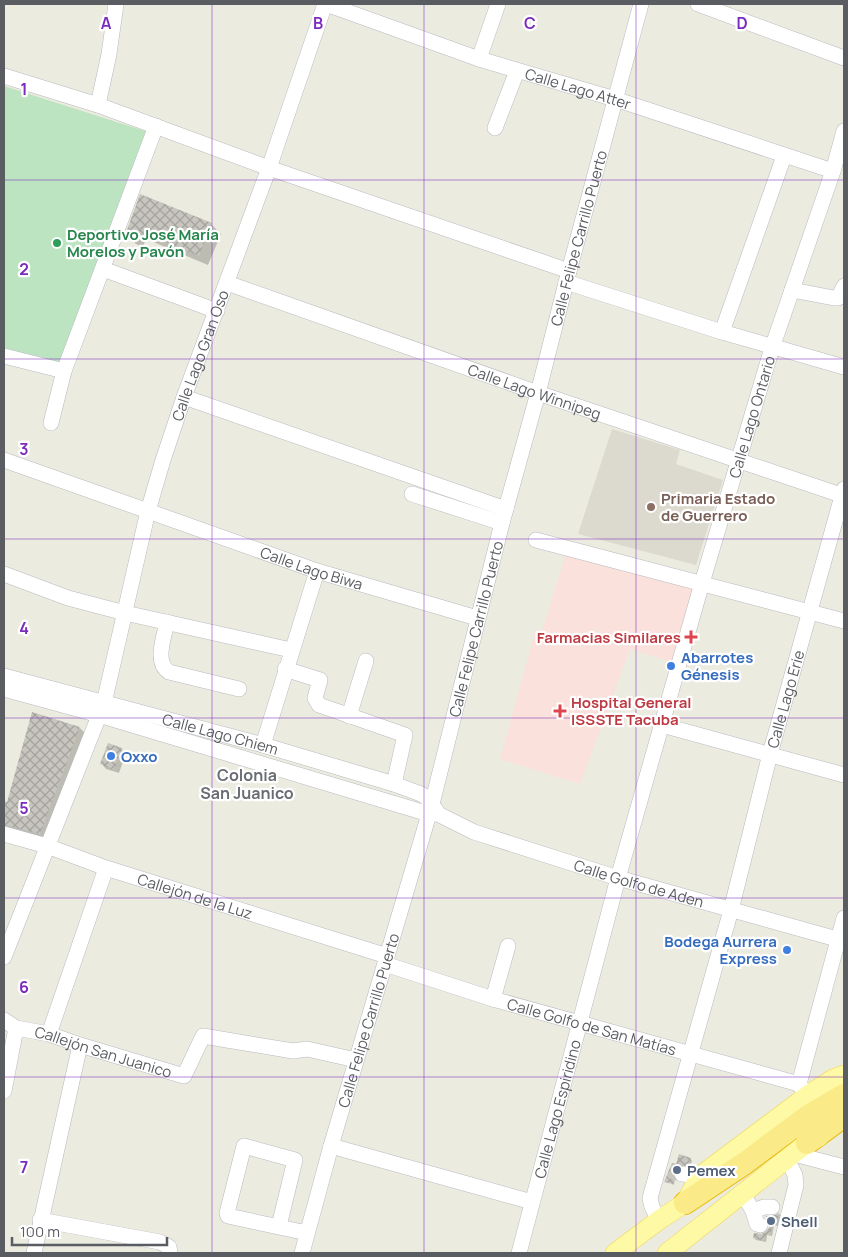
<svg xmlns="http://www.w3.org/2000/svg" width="848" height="1257" viewBox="0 0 848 1257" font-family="Manrope,sans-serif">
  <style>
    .education { fill: #dcdace }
    .medical { fill: #fae1db }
    .green { fill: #bde4c1 }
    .shadow { fill: #0003 }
    .building { fill: url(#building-cross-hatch) }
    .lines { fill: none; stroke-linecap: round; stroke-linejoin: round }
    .minor-tunnel { stroke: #c7c7c0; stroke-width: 15; stroke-dasharray: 15 8; stroke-linecap: butt }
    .minor-casing { stroke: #b8babf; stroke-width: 16 }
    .major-casing { stroke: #efd456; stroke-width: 20 }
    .highway-casing { stroke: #eab903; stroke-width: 24 }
    .minor { stroke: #fff; stroke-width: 15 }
    .major { stroke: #fef9a4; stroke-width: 19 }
    .highway { stroke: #fbea88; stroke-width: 22 }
    .grid { fill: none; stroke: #7b2cbf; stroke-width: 1; stroke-opacity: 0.55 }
    .leisure-dot { fill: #2e9e5b; stroke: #fff; stroke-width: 2 }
    .education-dot { fill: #8d6e63; stroke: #fff; stroke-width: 2 }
    .health-dot { fill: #e0444e; stroke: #fff; stroke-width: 2 }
    .shop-dot { fill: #3f7fe0; stroke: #fff; stroke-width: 2 }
    .service-dot { fill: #5c6f8a; stroke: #fff; stroke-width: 2 }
    .labels { text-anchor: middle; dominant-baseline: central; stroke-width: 4.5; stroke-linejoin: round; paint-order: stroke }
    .street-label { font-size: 15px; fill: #595c61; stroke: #fff }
    .leisure-label { font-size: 15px; font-weight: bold; fill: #27864d; stroke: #fff; text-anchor: start }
    .education-label { font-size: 15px; font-weight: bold; fill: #785e54; stroke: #fff; text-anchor: start }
    .health-label { font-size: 15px; font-weight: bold; fill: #be3a42; stroke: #fff; text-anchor: end }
    .shop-label { font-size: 15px; font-weight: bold; fill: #366cbe; stroke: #fff; text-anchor: start }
    .service-label { font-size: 15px; font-weight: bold; fill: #4e5e75; stroke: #fff; text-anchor: start }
    .neighbourhood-label { font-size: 16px; font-weight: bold; fill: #6a6e73; stroke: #fff }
    .grid-label { font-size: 16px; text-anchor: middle; font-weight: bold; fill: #7b2cbf; stroke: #fff; stroke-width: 4.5; stroke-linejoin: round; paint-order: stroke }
  </style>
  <defs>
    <pattern id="building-cross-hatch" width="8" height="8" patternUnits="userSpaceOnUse" patternTransform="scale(1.25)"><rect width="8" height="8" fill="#c7c5be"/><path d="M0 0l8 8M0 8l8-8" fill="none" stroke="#a5a39e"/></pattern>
  </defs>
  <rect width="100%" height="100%" fill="#ecebe0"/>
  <!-- education -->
  <path class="education" d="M 612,429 L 680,450 L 676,464 L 723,480 L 696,565 L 578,534 Z"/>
  <!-- medical -->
  <path class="medical" d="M 566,553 L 696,586 L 674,663 L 630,649 L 580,784 L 500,759 L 536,629 L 542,631 Z"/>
  <!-- green -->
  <path class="green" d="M 4,86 L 151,133 L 64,368 L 4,354 Z"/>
  <!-- shadow -->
  <path class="shadow" d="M 141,196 L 211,224 L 221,234 L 208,265 L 146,239 L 143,247 L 136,244 L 127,235 Z
    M 80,728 L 92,740 L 52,846 L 4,839 L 4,803 L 8,804 Z
    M 121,749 L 126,753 L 119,773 L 106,769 L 102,764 Z
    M 690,1159 L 692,1161 L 690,1167 L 681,1167 L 676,1171 L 674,1185 L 666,1181 L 673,1164 L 677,1166 Z
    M 779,1214 L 781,1215 L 778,1226 L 774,1225 L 772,1236 L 767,1235 L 766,1242 L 756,1240 L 754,1238 L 763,1235 L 770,1229 L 770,1222 Z"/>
  <!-- building -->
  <path class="building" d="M 140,194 L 212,223 L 199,256 L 137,231 L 134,238 L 125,235 Z
    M 32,712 L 80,727 L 40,834 L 4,825 L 4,801 L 7,802 Z
    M 108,743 L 122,748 L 114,770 L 100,764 Z
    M 679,1154 L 691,1158 L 689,1165 L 679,1165 L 675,1168 L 673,1172 L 674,1179 L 673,1184 L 664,1182 L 672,1163 L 676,1164 Z
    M 779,1212 L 776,1225 L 772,1224 L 770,1235 L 766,1234 L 764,1241 L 753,1238 L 754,1233 L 762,1234 L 769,1228 L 769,1223 L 766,1216 L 776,1215 Z"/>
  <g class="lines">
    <!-- minor-tunnel -->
    <path class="minor-tunnel" d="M 670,1171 L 682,1174"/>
    <!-- minor casing -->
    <g class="minor-casing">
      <g id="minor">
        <path id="s1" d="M 326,4 L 479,59 L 615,99 L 833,171"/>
        <path d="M 698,4 L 844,58"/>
        <path d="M 479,59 L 498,4"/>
        <path d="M 4,76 L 98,105 L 269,168 L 569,271"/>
        <path d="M 98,105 L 109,54 L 116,4"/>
        <path d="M 495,128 L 517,71"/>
        <path d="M 103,269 L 217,311"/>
        <path d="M 566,282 L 722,332 L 844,367"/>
        <path id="s2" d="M 227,283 L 538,393 L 844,496"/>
        <path d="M 792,290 L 834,298 L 838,298 L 844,286"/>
        <path d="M 722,332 L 784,156"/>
        <path d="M 4,356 L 64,371"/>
        <path d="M 184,397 L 506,509"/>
        <path d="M 51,423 L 64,371 L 156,126"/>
        <path id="s3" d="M 4,460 L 317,571 L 477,618"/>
        <path d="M 412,494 L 502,523"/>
        <path d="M 536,540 L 844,621"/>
        <path d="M 4,574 L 68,598 L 125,613 L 291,650"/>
        <path d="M 167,622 C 164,638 154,662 169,672 L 239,689"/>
        <path d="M 285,669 L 320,680 L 315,698 L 319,705 L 405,735 L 394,784"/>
        <path id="s4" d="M 4,676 L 263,745 L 394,784 L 421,794 L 427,798 L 436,810"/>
        <path id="s5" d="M 4,689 L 99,715 L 429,814 L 438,814 L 474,832 L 618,878 L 844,941"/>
        <path d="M 349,716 L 366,661"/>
        <path d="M 662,725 L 844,775"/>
        <path d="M 263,745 L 317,571"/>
        <path id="s6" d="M 4,834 L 47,846 L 106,868 L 387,956"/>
        <path id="s7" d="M 4,957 L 104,703 L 148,511 L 163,460 L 184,397 L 269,168 L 325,4"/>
        <path id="s8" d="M 385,964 L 493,999 L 799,1084"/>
        <path d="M 493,999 L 508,946"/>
        <path id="s9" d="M 4,1020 L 16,1028 L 49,1034 L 80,1045 L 184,1076 L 203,1036 L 293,1051 L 307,1049 L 356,1060"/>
        <path d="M 49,1034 L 106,868"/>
        <path d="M 4,1091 L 16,1028"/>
        <path d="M 805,1092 L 799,1084 L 844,918"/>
        <path d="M 331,1146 L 532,1202"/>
        <path d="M 794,1154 L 844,1167"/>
        <path d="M 682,1174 L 700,1176"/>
        <path d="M 743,1194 L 753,1211 L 757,1224 L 760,1225"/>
        <path d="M 753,1211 L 764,1207 L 772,1207"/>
        <path d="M 40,1220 L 160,1242 L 169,1247 L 170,1253"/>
        <path id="s10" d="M 659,1220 L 652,1207 L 650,1198 L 731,910 L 770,754 L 844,489"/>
        <path d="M 279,1226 L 295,1160 L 244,1146 L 227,1213 L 228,1216 L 307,1233"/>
        <path d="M 34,1253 L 80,1045"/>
        <path id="s11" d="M 302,1253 L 331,1146 L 432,804 L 502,523 L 538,393 L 569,271 L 641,4"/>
        <path id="s12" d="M 519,1253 L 618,878 L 702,583 L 772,348 L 833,171 L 844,131"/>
        <path d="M 779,1253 L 796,1185 L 795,1175 L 787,1159"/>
      </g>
    </g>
    <!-- major casing -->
    <g class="major-casing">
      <path id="major" d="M 615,1253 L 659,1220 L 685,1203 L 700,1176 L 808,1095 L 833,1079 L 844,1075
        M 667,1253 L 807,1143 L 819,1137"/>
    </g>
    <!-- highway casing -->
    <g class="highway-casing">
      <path id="highway" d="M 807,1143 L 844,1116
        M 685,1203 L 745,1163 L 808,1116 L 844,1095"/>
    </g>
    <!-- minor -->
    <use href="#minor" class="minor"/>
    <!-- major -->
    <use href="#major" class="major"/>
    <!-- highway -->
    <use href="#highway" class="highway"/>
  </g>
  <!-- grid -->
  <path class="grid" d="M 212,4 L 212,1253M 424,4 L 424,1253M 636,4 L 636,1253M 4,180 L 844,180M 4,359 L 844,359M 4,539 L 844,539M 4,718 L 844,718M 4,898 L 844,898M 4,1077 L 844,1077"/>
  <!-- markers -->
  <circle class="leisure-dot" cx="57" cy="243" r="5"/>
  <circle class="education-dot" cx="651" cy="507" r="5"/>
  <g class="health-dot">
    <path d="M688.5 629.5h5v5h5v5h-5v5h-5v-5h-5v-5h5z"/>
    <path d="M557.5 703.5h5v5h5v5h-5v5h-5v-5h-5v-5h5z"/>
  </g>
  <g class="shop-dot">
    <circle cx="671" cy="666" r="5"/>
    <circle cx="111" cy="756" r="5"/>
    <circle cx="787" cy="950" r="5"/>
  </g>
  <g class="service-dot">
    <circle cx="677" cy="1170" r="5"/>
    <circle cx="771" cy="1221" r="5"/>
  </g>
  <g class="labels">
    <!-- street labels -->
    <g class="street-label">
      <text stroke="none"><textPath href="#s1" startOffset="266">Calle Lago Atter</textPath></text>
      <text stroke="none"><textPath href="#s11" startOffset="1052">Calle Felipe Carrillo Puerto</textPath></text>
      <text stroke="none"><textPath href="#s7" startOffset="634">Calle Lago Gran Oso</textPath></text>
      <text stroke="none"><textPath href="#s2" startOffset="326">Calle Lago Winnipeg</textPath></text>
      <text stroke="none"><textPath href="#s12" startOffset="868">Calle Lago Ontario</textPath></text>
      <text stroke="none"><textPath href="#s3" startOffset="326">Calle Lago Biwa</textPath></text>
      <text stroke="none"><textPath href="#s11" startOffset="648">Calle Felipe Carrillo Puerto</textPath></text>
      <text stroke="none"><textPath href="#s10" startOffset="541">Calle Lago Erie</textPath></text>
      <text stroke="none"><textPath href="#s4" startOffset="224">Calle Lago Chiem</textPath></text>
      <text stroke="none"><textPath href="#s5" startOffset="665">Calle Golfo de Aden</textPath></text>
      <text stroke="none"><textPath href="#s6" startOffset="201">Callejón de la Luz</textPath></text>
      <text stroke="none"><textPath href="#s11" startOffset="242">Calle Felipe Carrillo Puerto</textPath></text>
      <text stroke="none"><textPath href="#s8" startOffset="216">Calle Golfo de San Matías</textPath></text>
      <text stroke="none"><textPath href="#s9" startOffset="105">Callejón San Juanico</textPath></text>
      <text stroke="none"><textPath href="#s12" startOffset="149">Calle Lago Espiridino</textPath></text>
    </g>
    <!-- leisure labels -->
    <g class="leisure-label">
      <text x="67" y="234">Deportivo José María<tspan x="67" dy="17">Morelos y Pavón</tspan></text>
    </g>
    <!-- education labels -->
    <g class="education-label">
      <text x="661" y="498">Primaria Estado<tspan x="661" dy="17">de Guerrero</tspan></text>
    </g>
    <!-- health labels -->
    <g class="health-label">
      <text x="681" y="637">Farmacias Similares</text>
      <text x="571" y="702" text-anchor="start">Hospital General<tspan x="571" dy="17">ISSSTE Tacuba</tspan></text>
    </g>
    <!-- shop labels -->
    <g class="shop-label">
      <text x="681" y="657">Abarrotes<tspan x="681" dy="17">Génesis</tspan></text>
      <text x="121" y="756">Oxxo</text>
      <text x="777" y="941" text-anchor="end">Bodega Aurrera<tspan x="777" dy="17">Express</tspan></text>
    </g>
    <!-- service labels -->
    <g class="service-label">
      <text x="687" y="1170">Pemex</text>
      <text x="781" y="1221">Shell</text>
    </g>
    <!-- neighbourhood labels -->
    <g class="neighbourhood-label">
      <text x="247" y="775">Colonia<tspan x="247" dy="18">San Juanico</tspan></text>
    </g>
  </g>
  <g class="grid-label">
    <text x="106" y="29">A</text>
    <text x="318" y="29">B</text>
    <text x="530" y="29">C</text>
    <text x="742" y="29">D</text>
    <text x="24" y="95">1</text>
    <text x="24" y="275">2</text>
    <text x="24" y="455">3</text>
    <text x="24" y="634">4</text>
    <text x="24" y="814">5</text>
    <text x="24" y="993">6</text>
    <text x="24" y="1173">7</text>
  </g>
  <!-- border -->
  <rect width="848" height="1257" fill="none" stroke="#595c61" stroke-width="10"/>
  <!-- scale -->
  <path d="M12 1237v8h155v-8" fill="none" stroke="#595c61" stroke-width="2.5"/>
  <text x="20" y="1237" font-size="15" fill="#595c61" stroke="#ffffff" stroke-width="4" paint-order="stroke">100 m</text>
</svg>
